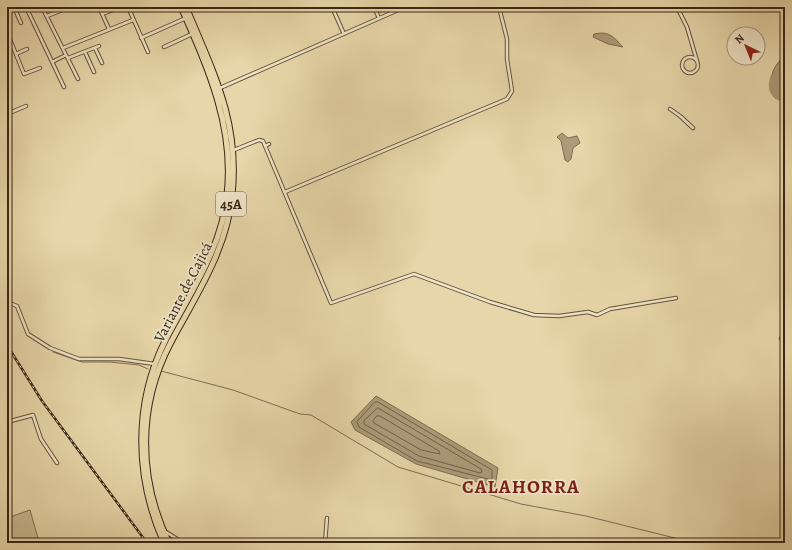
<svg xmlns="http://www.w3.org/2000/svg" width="792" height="550" viewBox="0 0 792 550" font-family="Alegreya,serif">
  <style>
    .green { fill: #c9b890; stroke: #807054 }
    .water { fill: #ac9a78; stroke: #7e6c52 }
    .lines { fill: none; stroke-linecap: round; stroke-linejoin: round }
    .shore { stroke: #726048; stroke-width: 1 }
    .stream { stroke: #7e6c52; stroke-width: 1 }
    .river { stroke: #ac9a78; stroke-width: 5.5 }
    .street-casing { stroke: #64533c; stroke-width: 4.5 }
    .highway-casing { stroke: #382718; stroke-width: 7 }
    .street { stroke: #efe4c7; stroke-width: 2.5 }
    .highway { stroke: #e7d6a9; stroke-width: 5 }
    .rail-casing { stroke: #382718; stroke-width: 2.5 }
    .rail { stroke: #efe4c7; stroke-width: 1; stroke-dasharray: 3; stroke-linecap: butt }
    .labels { text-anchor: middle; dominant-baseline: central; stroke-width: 3.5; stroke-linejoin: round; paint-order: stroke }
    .shield { fill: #efe4c7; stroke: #6f604c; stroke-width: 1 }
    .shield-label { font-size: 14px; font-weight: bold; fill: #382718 }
    .street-label { font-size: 15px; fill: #382718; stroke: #efe4c7 }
    .district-label { font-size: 19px; font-weight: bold; letter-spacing: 1px; fill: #7a1f14; stroke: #efe4c7 }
  </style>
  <rect width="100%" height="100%" fill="#e7d6a9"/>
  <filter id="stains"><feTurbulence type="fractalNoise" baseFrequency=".005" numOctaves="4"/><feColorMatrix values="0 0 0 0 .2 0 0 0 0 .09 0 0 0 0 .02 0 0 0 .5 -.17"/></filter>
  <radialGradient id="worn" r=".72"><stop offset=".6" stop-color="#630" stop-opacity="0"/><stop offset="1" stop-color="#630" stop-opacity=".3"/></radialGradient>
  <!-- green -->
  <path class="green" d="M 30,510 L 38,538 L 16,543 L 7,543 L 7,518 Z"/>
  <!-- water -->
  <path class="water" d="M 601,33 C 612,33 616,40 623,47 L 608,44 L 593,37 L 594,34 Z
    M 785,55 L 785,69 L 783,71 L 782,85 L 785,85 L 785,100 L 775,98 C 769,78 770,70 785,55 Z
    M 562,133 L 568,138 L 577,136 L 580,143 L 573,148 L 571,159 L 568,162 L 565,160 L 561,141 L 557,137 Z
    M 785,327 L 785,354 L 779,338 Z
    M 376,396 L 498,468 L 495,487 L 416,464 L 355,430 L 351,422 Z"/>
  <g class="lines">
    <!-- shore -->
    <path class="shore" d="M 375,402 L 378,402 L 492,470 L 492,480 L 417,461 L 359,427 L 357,422 Z
      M 378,408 L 481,469 L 482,472 L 480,473 L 419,456 L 364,424 L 364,421 Z
      M 377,416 L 380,416 L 439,451 L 440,454 L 421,450 L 374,423 L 373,421 Z"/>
    <!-- stream -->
    <path class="stream" d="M 53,352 L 82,362 L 110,362 L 139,365 L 148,369
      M 161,371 L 233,390 L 300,414 L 311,415 L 398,467 L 521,504 L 586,516 L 695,543"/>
    <!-- river -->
    <path class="river" d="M 773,77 C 769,88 773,98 785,99"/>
    <!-- street casing -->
    <g class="street-casing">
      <path id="street" d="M 14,7 L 21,23
        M 26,7 L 64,87
        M 42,7 L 78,79
        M 99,7 L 109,29
        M 128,7 L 148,52
        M 332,7 L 344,34
        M 374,7 L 379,18
        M 677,7 L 687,27 L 697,61
        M 102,14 L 121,7
        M 47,16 L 70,7
        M 7,32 L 24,74 L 40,68
        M 141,38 L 186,18
        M 164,47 L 192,34
        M 63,48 L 133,20
        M 95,48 L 102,63
        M 85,52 L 94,72
        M 16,54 L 27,49
        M682 65a8 8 0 1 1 16 0a8 8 0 1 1-16 0Z
        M 68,58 L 99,46
        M 52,62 L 66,55
        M 220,88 L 405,7
        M 670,109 L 680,116 L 693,128
        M 7,114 L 26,106
        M 265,146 L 269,144
        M 234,150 L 259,140 L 263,141 L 331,303 L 414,274 L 490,302 L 534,315 L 559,316 L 588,312 L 597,315 L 610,309 L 676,298
        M 285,192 L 507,99 L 512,91 L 507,59 L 507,39 L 499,7
        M 7,302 L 17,306 L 28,334 L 50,348 L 79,359 L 119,359 L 155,364
        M 7,422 L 33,415 L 41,439 L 57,463
        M 166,532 L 177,539
        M 325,543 L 327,518"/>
    </g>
    <!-- highway casing -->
    <g class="highway-casing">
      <path id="highway" d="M 164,543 C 135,478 133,404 166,339 C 190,293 222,248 227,195 C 235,127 208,68 181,7
        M 169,543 C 138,479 137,406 171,342 C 196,295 227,250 232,195 C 240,122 213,72 186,7"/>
    </g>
    <!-- street -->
    <use href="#street" class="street"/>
    <!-- highway -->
    <use href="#highway" class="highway"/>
    <!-- rail casing -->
    <g class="rail-casing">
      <path id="rail" d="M 7,345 L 42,401 L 147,543"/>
    </g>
    <!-- rail -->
    <use href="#rail" class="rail"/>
  </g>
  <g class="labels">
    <!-- shield labels -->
    <rect class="shield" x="216" y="192" width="30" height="24" rx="3"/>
    <g class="shield-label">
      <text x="231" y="204">45A</text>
    </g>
    <!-- street labels -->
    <g class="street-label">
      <text transform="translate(183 292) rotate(-63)">Variante de Cajicá</text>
    </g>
    <!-- district labels -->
    <g class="district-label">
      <text x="521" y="487">CALAHORRA</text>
    </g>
  </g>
  <!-- margin -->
  <rect width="792" height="550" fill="none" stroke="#e7d6a9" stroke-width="24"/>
  <rect x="8" y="8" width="776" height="534" fill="none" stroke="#382718" stroke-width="2"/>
  <rect x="12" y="12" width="768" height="526" fill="none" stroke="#382718"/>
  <!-- north arrow -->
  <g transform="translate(746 46) rotate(317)"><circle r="19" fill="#efe4c7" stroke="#a69881"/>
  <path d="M0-3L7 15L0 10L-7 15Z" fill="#8f2418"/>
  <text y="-6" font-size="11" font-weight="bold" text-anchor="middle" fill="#382718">N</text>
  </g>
  <rect width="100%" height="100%" filter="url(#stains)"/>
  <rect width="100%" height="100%" fill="url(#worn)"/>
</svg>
